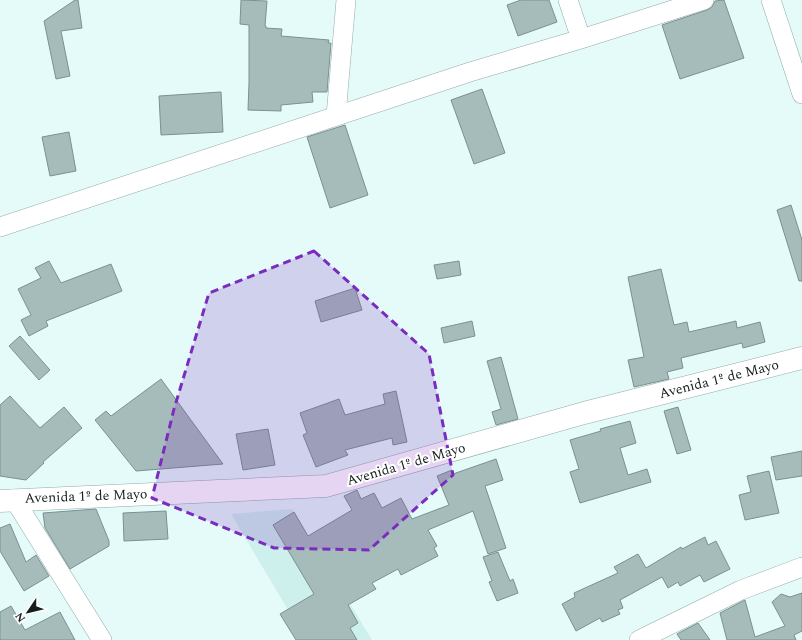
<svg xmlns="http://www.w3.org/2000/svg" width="802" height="640" viewBox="0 0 802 640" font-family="Spectral,serif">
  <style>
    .built { fill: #cef0ed }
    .building { fill: #a6bcba; stroke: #7b918f }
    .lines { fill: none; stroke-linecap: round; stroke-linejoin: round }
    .street-casing { stroke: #94aaa8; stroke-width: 20 }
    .secondary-casing { stroke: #94aaa8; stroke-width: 23 }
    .street { stroke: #fff; stroke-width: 19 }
    .secondary { stroke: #fff; stroke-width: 22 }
    .marked { fill: #7b2cbf; fill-opacity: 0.2; stroke: #7b2cbf; stroke-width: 3; stroke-dasharray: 8 5; stroke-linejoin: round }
    .labels { text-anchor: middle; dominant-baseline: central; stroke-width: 4; stroke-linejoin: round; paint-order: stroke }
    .street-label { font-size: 14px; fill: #151e1d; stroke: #fff }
  </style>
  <rect width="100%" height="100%" fill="#e4fbf9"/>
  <!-- built -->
  <path class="built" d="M 292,509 L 372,640 L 306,640 L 231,514 Z"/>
  <!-- building -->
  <path class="building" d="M 75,0 L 78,0 L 82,28 L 61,31 L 70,76 L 56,79 L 44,21 Z
    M 241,0 L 267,1 L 265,26 L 266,26 L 266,28 L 282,29 L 281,36 L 329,40 L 328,43 L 331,43 L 327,92 L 312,92 L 313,102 L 281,105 L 281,111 L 248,110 L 249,83 L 249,25 L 240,24 Z
    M 521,0 L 549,0 L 557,22 L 518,36 L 507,5 Z
    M 724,0 L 744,58 L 680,79 L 662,25 L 707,10 L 712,7 L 715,1 Z
    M 482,89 L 505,153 L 474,164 L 451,100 Z
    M 221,92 L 223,132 L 161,135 L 159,96 Z
    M 345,125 L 368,195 L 330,208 L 307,137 Z
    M 69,132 L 76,171 L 50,176 L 42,137 Z
    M 791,205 L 802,240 L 802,281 L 799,281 L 777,210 Z
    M 49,261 L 61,283 L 111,264 L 122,291 L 46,321 L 48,326 L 29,336 L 21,320 L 31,315 L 18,289 L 41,278 L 35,268 Z
    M 459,261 L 461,275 L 437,279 L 434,265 Z
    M 661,269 L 674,325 L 687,322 L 689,332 L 736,321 L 737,328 L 760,322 L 765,342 L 743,348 L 742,343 L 681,358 L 683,368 L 667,372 L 669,379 L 634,387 L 628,360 L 644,357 L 628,277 Z
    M 355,288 L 362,310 L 321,322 L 315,301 Z
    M 472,321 L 475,336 L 444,343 L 441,328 Z
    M 20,336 L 50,370 L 39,380 L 9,346 Z
    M 501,357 L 518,419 L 496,425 L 492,412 L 501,409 L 487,361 Z
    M 161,379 L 223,464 L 136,471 L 95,420 L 106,411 L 111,416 Z
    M 396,391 L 407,442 L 393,445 L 392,438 L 345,450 L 348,455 L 316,467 L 303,435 L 307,433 L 300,413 L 339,399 L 345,415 L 385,404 L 383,394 Z
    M 10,396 L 40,428 L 64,407 L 82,428 L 43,462 L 44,463 L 26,480 L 0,476 L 0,405 Z
    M 678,407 L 691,450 L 677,454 L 664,411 Z
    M 630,421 L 636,443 L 620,448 L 628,475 L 647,469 L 651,482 L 580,503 L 570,472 L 579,469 L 570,440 L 601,431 L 600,429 Z
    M 268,429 L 275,465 L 243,470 L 236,434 Z
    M 802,451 L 802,476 L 776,480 L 771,457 Z
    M 496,459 L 503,480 L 485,486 L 506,548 L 488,554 L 473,511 L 428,530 L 437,546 L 434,548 L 438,556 L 401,575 L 398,569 L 372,583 L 376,589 L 348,605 L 358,623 L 350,628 L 357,640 L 296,640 L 280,614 L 314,594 L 273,525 L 294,512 L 308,536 L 352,510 L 344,496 L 357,490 L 361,499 L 374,493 L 382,508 L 401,498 L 412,519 L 449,505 L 437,476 L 452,470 L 453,474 Z
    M 769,471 L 779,513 L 745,520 L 739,495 L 751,492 L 747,476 Z
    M 96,509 L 109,541 L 109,546 L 70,569 L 45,528 L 43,513 Z
    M 166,511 L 168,539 L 124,541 L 123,513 Z
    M 10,524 L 26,562 L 36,555 L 49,576 L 24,591 L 0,551 L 0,528 Z
    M 705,537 L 708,545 L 716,541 L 730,569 L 704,582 L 700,575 L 680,586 L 678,582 L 668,588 L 662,577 L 620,600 L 623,608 L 618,610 L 620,614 L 602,622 L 600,618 L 576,631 L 562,604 L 575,597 L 574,593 L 618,573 L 614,567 L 638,554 L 646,568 L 681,547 L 682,549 Z
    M 498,552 L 510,581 L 513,579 L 518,593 L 497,601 L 489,582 L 492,581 L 483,557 Z
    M 802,593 L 802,631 L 794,635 L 796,640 L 727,640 L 720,613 L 745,600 L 755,637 L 785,626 L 772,602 L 781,594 L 790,597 Z
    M 11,606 L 25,630 L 60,612 L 75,640 L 0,640 L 0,612 Z
    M 698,623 L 710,640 L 681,640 L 677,634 Z"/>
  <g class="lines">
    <!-- street casing -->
    <g class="street-casing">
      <path id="street" d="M 568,0 L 581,39
        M 771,0 L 802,94
        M 336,116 L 346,0
        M 0,227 L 470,72 L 581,39 L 704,0
        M 14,499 L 102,640
        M 639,640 L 741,590 L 802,567"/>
    </g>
    <!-- secondary casing -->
    <g class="secondary-casing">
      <path id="secondary" d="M 0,501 L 326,486 L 584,413 L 802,358"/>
    </g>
    <!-- street -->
    <use href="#street" class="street"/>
    <!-- secondary -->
    <use href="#secondary" class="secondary"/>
  </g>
  <!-- marked area -->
  <path class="marked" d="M 314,251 L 429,354 L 453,475 L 369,550 L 274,548 L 152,498 L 174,409 L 209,293 Z"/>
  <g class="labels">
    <!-- street labels -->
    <g class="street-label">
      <text transform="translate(719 379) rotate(-14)">Avenida 1º de Mayo</text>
      <text transform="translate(406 464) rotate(-16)">Avenida 1º de Mayo</text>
      <text transform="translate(86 496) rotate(-2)">Avenida 1º de Mayo</text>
    </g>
  </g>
  <!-- north arrow -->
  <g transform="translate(28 612) rotate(235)" stroke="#ffffff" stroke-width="3" paint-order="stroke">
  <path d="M0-3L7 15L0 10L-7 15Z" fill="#151e1d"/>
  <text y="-6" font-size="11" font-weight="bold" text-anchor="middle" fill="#151e1d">N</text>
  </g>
</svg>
